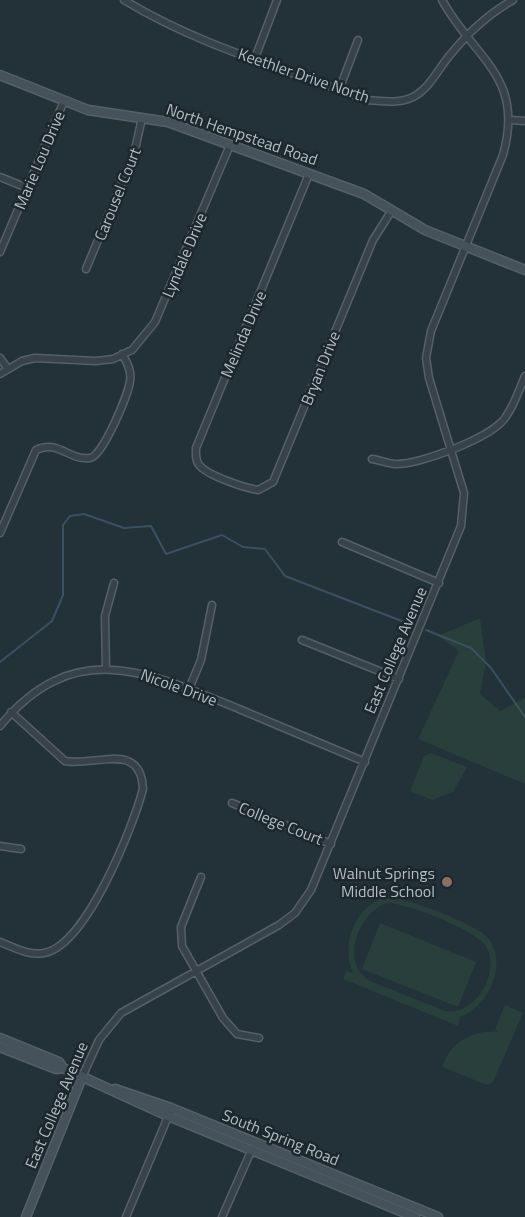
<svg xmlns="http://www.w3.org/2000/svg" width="525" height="1217" viewBox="0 0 525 1217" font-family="'Titillium Web',sans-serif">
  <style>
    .green { fill: #293f3c; fill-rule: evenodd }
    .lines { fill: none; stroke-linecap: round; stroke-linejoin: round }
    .stream { stroke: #395162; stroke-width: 2 }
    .street-casing { stroke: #556067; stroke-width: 9 }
    .secondary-casing { stroke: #556067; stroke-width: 11 }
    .street { stroke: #37424a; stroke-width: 6 }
    .secondary { stroke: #45525c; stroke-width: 8 }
    .education-dot { fill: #8d6e63; stroke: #1c272e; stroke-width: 2 }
    .labels { text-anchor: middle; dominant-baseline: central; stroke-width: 5; stroke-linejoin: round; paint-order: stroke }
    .street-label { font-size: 16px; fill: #b2bdc5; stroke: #1c272e }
    .poi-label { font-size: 16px; fill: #b2bdc5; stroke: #1c272e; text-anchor: end }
  </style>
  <rect width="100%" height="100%" fill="#233139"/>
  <!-- green -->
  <path class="green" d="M 480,618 L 486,662 L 480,694 L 500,711 L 525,698 L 525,784 L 418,739 L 459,651 L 438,636 Z
    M 431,753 L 467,767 L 453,792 L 432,800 L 410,791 L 424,756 Z
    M 387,897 C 402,896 475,924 486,936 C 510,961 489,1006 460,1017 L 458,1026 L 343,979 L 346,971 L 353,973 C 340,945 355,905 387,897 ZM 386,903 C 403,901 478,931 486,946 C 501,972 476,1016 445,1011 L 370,981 C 339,963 358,914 386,903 Z
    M 380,923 L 476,962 L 458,1007 L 362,969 Z
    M 505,1005 L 523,1013 L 493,1082 L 487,1085 L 442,1067 C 450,1042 474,1029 500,1032 L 495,1030 Z"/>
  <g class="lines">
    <!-- stream -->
    <path class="stream" d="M 426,630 L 471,648 L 491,668 L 525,717
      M 0,662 L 52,621 L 63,595 L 63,525 L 70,516 L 84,514 L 124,528 L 151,526 L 166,554 L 222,535 L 243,547 L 265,549 L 285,576 L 412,625"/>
    <!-- street casing -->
    <g class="street-casing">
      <path id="street" d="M 124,0 C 199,46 286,69 367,100 C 382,101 399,104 413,97 C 430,88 438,69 450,55 C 467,34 490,13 513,0
        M 255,58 L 277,0
        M 339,90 L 358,40
        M 511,120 L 525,121
        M 309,174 L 196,448 C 196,454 195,461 200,466 C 209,476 245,488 258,490 L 273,482 L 373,240 L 392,210
        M 0,177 L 27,188
        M 0,252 L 64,101
        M 86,269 L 134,154 L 142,118
        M 0,358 L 8,369
        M 0,374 L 22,361 L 35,358 L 96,361 L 113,359 L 132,350 L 155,322 L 230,145
        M 372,459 C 379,460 387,463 395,464 C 419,465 491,438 505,418 C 514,406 519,390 525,376
        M 0,533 L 36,450 C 57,439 70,461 90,458 C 103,456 128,395 130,381 C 132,371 127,362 122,354
        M 342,542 L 439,583
        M 302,640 L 399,679
        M 106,669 L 105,616 L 114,583
        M 189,689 L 201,660 L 212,605
        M 0,726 C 74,636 149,672 239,709 C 281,727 323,744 365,762
        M 232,803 L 331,844
        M 0,846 L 21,849
        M 201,877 L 181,927 L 182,946 L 223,1018 L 237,1034 L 259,1038
        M 0,942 C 13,947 29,956 44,953 C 86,946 133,827 143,789 C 141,740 94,767 65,761 L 11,712
        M 82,1077 L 99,1040 L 121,1013 L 279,925 L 295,913 L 311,890 L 461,526 L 464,493 L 429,378 L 426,358 L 431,331 L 503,155 C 525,76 475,60 442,0
        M 126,1217 L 170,1112
        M 222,1217 L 252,1149"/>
    </g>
    <!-- secondary casing -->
    <g class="secondary-casing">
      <path id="secondary" d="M 0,75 L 88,110 L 168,122 L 364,194 L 425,230 L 525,270
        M 0,1038 L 59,1062 L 63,1068 L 168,1116 L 415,1217
        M 0,1047 L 56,1069 L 63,1068
        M 115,1089 L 171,1108 L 438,1217
        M 26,1217 L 82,1077"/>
    </g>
    <!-- street -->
    <use href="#street" class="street"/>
    <!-- secondary -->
    <use href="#secondary" class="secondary"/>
  </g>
  <!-- markers -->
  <circle class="education-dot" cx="447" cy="882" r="6"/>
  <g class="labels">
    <!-- street labels -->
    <g class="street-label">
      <text transform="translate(304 75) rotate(19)">Keethler Drive North</text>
      <text transform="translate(242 134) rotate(19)">North Hempstead Road</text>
      <text transform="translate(39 160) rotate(-67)">Marie Lou Drive</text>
      <text transform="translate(117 194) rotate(-68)">Carousel Court</text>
      <text transform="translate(184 255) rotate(-67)">Lyndale Drive</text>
      <text transform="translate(243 334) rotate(-67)">Melinda Drive</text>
      <text transform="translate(320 368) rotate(-68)">Bryan Drive</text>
      <text transform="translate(395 650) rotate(-67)">East College Avenue</text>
      <text transform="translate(179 687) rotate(20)">Nicole Drive</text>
      <text transform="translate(281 823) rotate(22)">College Court</text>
      <text transform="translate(56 1105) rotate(-67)">East College Avenue</text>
      <text transform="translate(281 1137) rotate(22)">South Spring Road</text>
    </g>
    <!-- poi labels -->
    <g class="poi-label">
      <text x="435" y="873">Walnut Springs<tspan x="435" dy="18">Middle School</tspan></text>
    </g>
  </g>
</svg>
